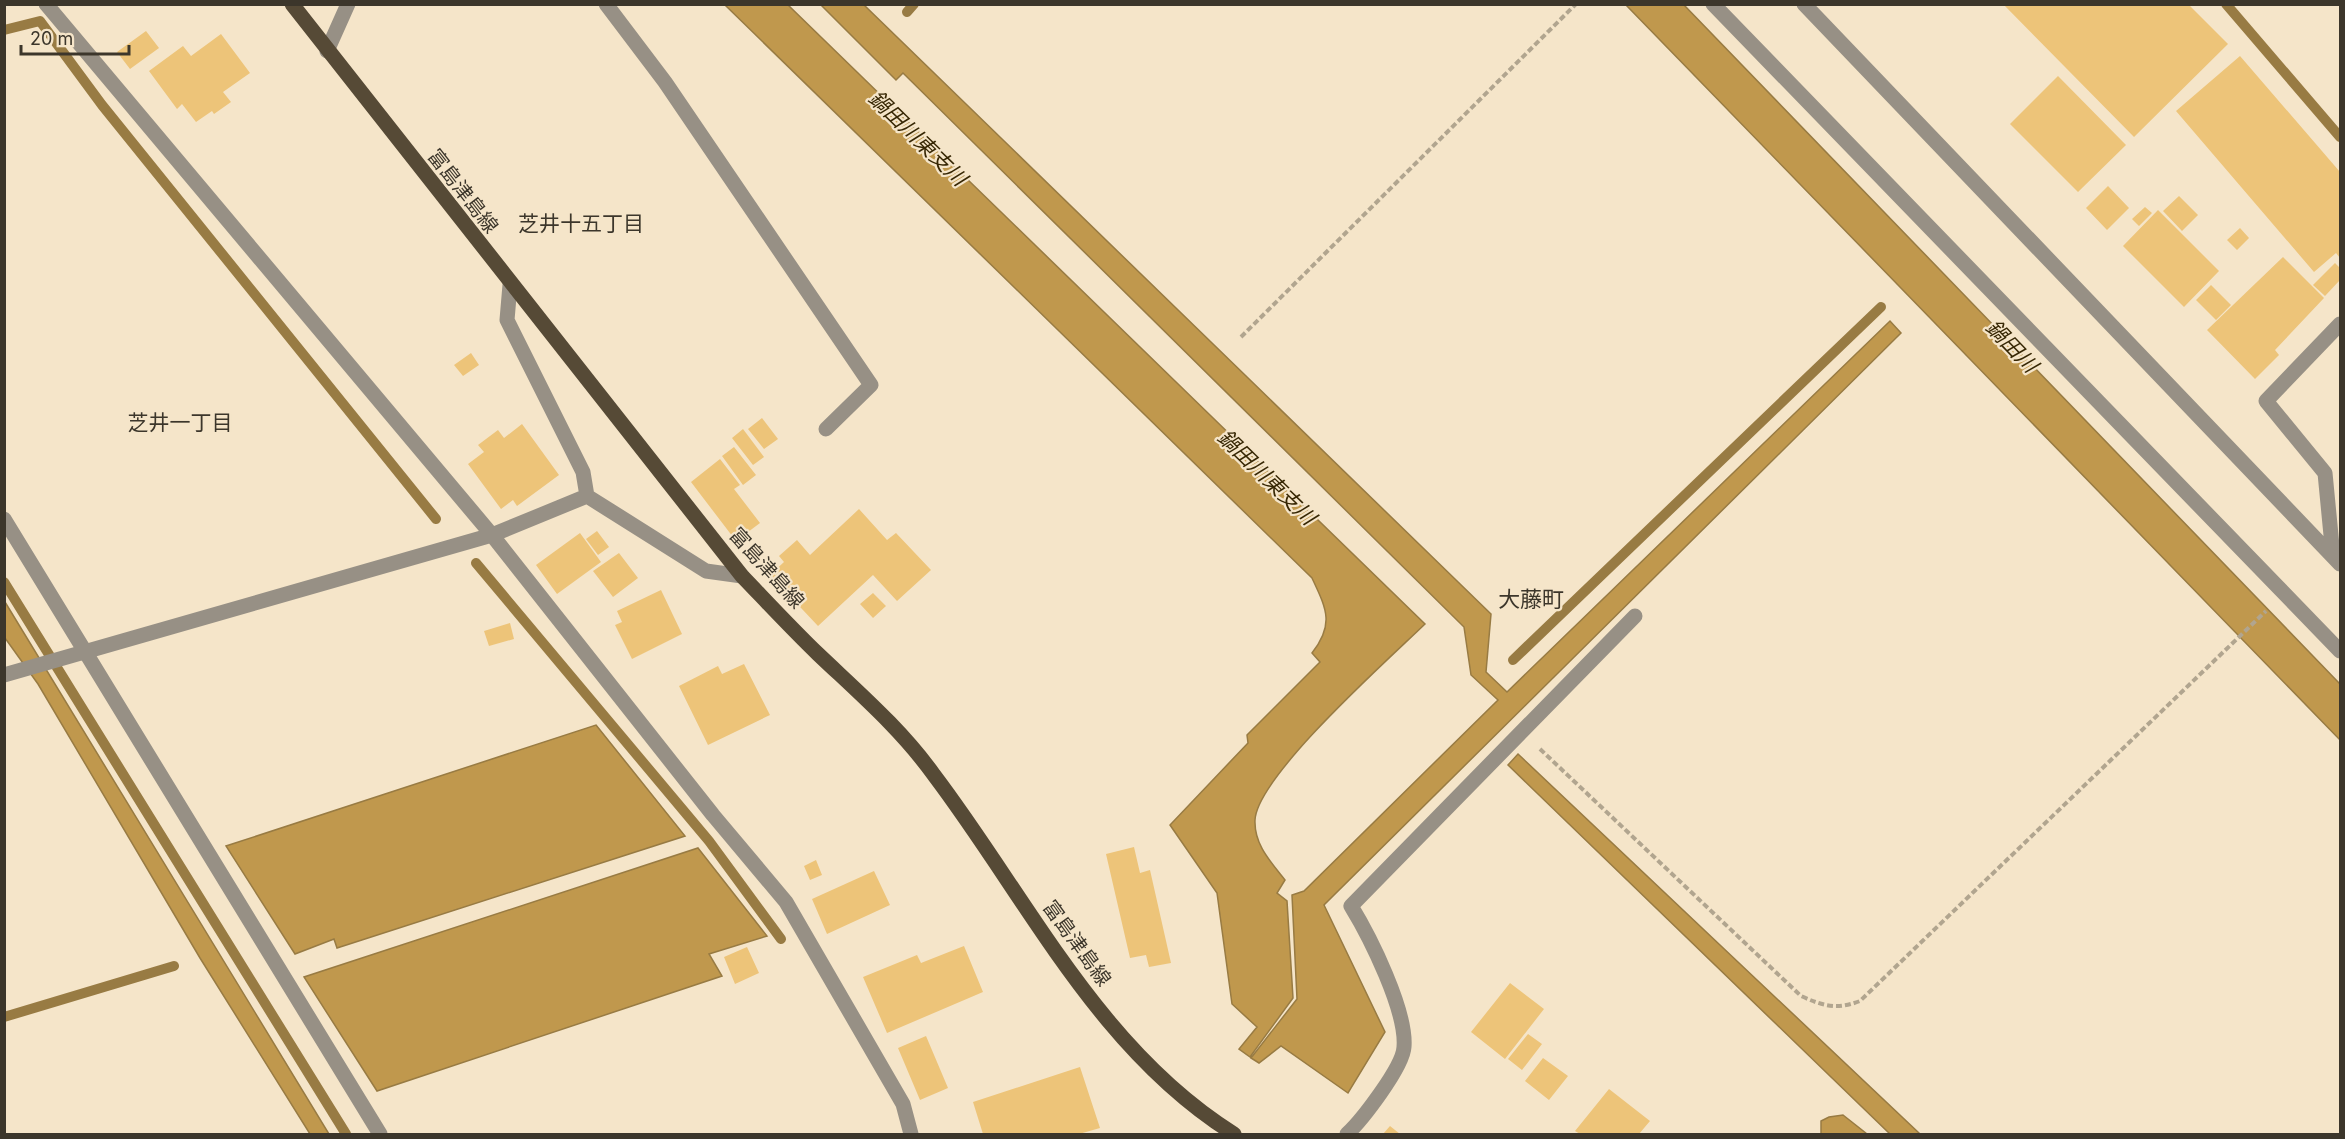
<svg xmlns="http://www.w3.org/2000/svg" width="2345" height="1139" viewBox="0 0 2345 1139" font-family="Inter,'Noto Sans JP',sans-serif">
  <style>
    .water { fill: #c0984d; stroke: #987b43; stroke-width: 1.5 }
    .lines { fill: none; stroke-linecap: round; stroke-linejoin: round }
    .stream { stroke: #987b43; stroke-width: 10 }
    .building { fill: #edc479 }
    .path { stroke: #b1a58f; stroke-width: 4; stroke-dasharray: 6 3; stroke-linecap: butt }
    .minor { stroke: #979085; stroke-width: 15 }
    .major { stroke: #564a36; stroke-width: 15 }
    .labels { text-anchor: middle; dominant-baseline: central; stroke-width: 4.5; stroke-linejoin: round; paint-order: stroke }
    .street-label { font-size: 20px; fill: #3c362b; stroke: #f5e5c9 }
    .water-label { font-size: 21px; font-style: italic; fill: #372704; stroke: #f5e5c9 }
    .neighbourhood-label { font-size: 21px; fill: #3c362b; stroke: #f5e5c9 }
    .quarter-label { font-size: 22px; fill: #3c362b; stroke: #f5e5c9 }
  </style>
  <rect width="100%" height="100%" fill="#f5e5c9"/>
  <!-- water -->
  <path class="water" d="M 725,5 L 788,5 L 1425,624 C 1390,658 1257,776 1255,820 C 1254,845 1271,862 1285,880 L 1277,893 L 1287,901 L 1293,998 L 1250,1057 L 1239,1049 L 1257,1027 L 1232,1004 L 1217,893 L 1170,825 L 1248,743 L 1247,735 L 1320,662 L 1312,653 C 1335,624 1326,608 1312,578 Z
    M 821,5 L 864,5 L 1491,614 L 1486,672 L 1507,692 L 1890,321 L 1901,333 L 1324,905 L 1385,1032 L 1348,1093 L 1281,1046 L 1259,1063 L 1251,1058 L 1297,999 L 1292,895 L 1304,891 L 1498,700 L 1471,675 L 1464,627 L 903,73 L 896,80 Z
    M 1626,5 L 1684,5 L 2340,684 L 2340,740 Z
    M 5,602 L 329,1134 L 310,1134 L 200,958 L 38,684 L 5,638 Z
    M 596,725 L 685,836 L 337,948 L 334,939 L 295,954 L 226,846 Z
    M 1518,754 L 1920,1134 L 1890,1134 L 1508,765 Z
    M 698,848 L 767,936 L 709,954 L 722,976 L 377,1091 L 304,977 Z
    M 1843,1115 L 1867,1134 L 1821,1134 L 1821,1121 L 1829,1117 Z"/>
  <g class="lines">
    <!-- stream -->
    <path class="stream" d="M 2226,4 L 2340,137
      M 907,12 L 914,4
      M 4,30 L 40,21 L 102,105 L 436,519
      M 476,563 L 709,841 L 781,939
      M 4,582 L 346,1134
      M 1513,660 L 1881,307
      M 4,1017 L 174,966"/>
  </g>
  <!-- building -->
  <path class="building" d="M 2003,4 L 2188,4 L 2228,44 L 2134,137 Z
    M 146,31 L 159,48 L 130,69 L 117,52 Z
    M 221,34 L 250,73 L 223,92 L 231,102 L 214,114 L 212,111 L 196,122 L 182,104 L 177,109 L 149,71 L 183,46 L 191,56 Z
    M 2240,56 L 2340,172 L 2340,258 L 2336,253 L 2314,272 L 2176,111 Z
    M 2058,76 L 2126,145 L 2078,192 L 2010,124 Z
    M 2108,186 L 2129,208 L 2107,230 L 2086,208 Z
    M 2179,196 L 2198,215 L 2182,231 L 2163,211 Z
    M 2145,207 L 2152,213 L 2139,226 L 2132,219 Z
    M 2158,210 L 2219,271 L 2184,307 L 2123,246 Z
    M 2240,228 L 2249,238 L 2237,250 L 2227,240 Z
    M 2283,257 L 2324,298 L 2275,350 L 2279,355 L 2255,379 L 2207,330 Z
    M 2335,263 L 2340,268 L 2340,280 L 2325,296 L 2313,285 Z
    M 2211,285 L 2231,305 L 2216,320 L 2196,300 Z
    M 471,353 L 479,365 L 463,376 L 454,365 Z
    M 762,418 L 778,439 L 764,449 L 748,429 Z
    M 522,424 L 559,475 L 517,506 L 513,500 L 501,509 L 468,464 L 484,452 L 478,445 L 498,430 L 504,438 Z
    M 743,429 L 764,457 L 753,465 L 732,438 Z
    M 734,447 L 756,475 L 743,485 L 722,456 Z
    M 720,459 L 740,485 L 734,489 L 760,523 L 736,541 L 691,482 Z
    M 859,509 L 887,540 L 896,533 L 931,570 L 897,601 L 873,575 L 818,626 L 770,575 L 784,562 L 779,556 L 797,540 L 810,555 Z
    M 597,531 L 609,547 L 598,555 L 586,539 Z
    M 580,533 L 601,562 L 557,594 L 536,565 Z
    M 619,553 L 638,578 L 613,597 L 593,571 Z
    M 661,590 L 682,634 L 632,659 L 615,625 L 622,622 L 617,611 Z
    M 873,593 L 886,606 L 873,618 L 860,604 Z
    M 510,623 L 514,639 L 489,646 L 484,631 Z
    M 744,664 L 770,715 L 708,745 L 679,686 L 718,666 L 722,674 Z
    M 1134,847 L 1140,873 L 1150,870 L 1171,963 L 1149,967 L 1146,955 L 1130,958 L 1106,854 Z
    M 816,860 L 822,875 L 810,880 L 804,866 Z
    M 874,871 L 890,905 L 827,934 L 812,899 Z
    M 964,946 L 983,992 L 887,1033 L 863,977 L 917,955 L 921,963 Z
    M 747,947 L 759,973 L 735,984 L 724,957 Z
    M 1510,983 L 1544,1009 L 1505,1059 L 1471,1032 Z
    M 1528,1034 L 1542,1044 L 1522,1070 L 1508,1059 Z
    M 926,1036 L 948,1088 L 920,1100 L 898,1048 Z
    M 1543,1058 L 1568,1076 L 1549,1100 L 1525,1081 Z
    M 1080,1067 L 1100,1128 L 1079,1134 L 983,1134 L 973,1102 Z
    M 1609,1089 L 1650,1121 L 1639,1134 L 1580,1134 L 1575,1131 Z
    M 1390,1126 L 1400,1134 L 1383,1134 Z"/>
  <g class="lines">
    <!-- path -->
    <path class="path" d="M 1241,337 L 1576,4
      M 1540,749 L 1801,996 C 1823,1006 1837,1010 1860,1001 L 2266,611"/>
    <!-- minor -->
    <path class="minor" d="M 46,4 L 492,535 L 713,815 L 786,902 L 903,1104 L 911,1134
      M 606,4 L 665,82 L 871,385 L 826,429
      M 1713,4 L 2340,651
      M 1804,4 L 2340,564
      M 327,51 L 348,4
      M 510,285 L 507,320 L 583,472 L 587,496
      M 4,519 L 380,1134
      M 2333,556 L 2325,473 L 2266,401 L 2340,324
      M 4,675 L 492,535 L 587,496 L 706,571 L 742,576
      M 1347,1134 C 1362,1120 1403,1067 1404,1047 C 1407,1011 1370,937 1351,906 L 1635,616"/>
    <!-- major -->
    <path class="major" d="M 292,4 L 742,576 C 767,602 792,629 818,654 C 859,693 901,729 934,775 C 1028,899 1098,1049 1234,1134"/>
  </g>
  <g class="labels">
    <!-- street labels -->
    <g class="street-label">
      <text transform="translate(463 191) rotate(52)">富島津島線</text>
      <text transform="translate(767 568) rotate(48)">富島津島線</text>
      <text transform="translate(1077 943) rotate(54)">富島津島線</text>
    </g>
    <!-- water labels -->
    <g class="water-label">
      <text transform="translate(918 138) rotate(44)">鍋田川東支川</text>
      <text transform="translate(2012 346) rotate(46)">鍋田川</text>
      <text transform="translate(1267 477) rotate(44)">鍋田川東支川</text>
    </g>
    <!-- neighbourhood labels -->
    <g class="neighbourhood-label">
      <text x="581" y="223">芝井十五丁目</text>
      <text x="180" y="422">芝井一丁目</text>
    </g>
    <!-- quarter labels -->
    <g class="quarter-label">
      <text x="1531" y="599">大藤町</text>
    </g>
  </g>
  <!-- border -->
  <rect width="2345" height="1139" fill="none" stroke="#3c362b" stroke-width="12"/>
  <!-- scale -->
  <path d="M21 45v9h108v-9" fill="none" stroke="#3c362b" stroke-width="3"/>
  <text x="30" y="45" font-size="18" fill="#3c362b" stroke="#f5e5c9" stroke-width="4.5" paint-order="stroke">20 m</text>
</svg>
